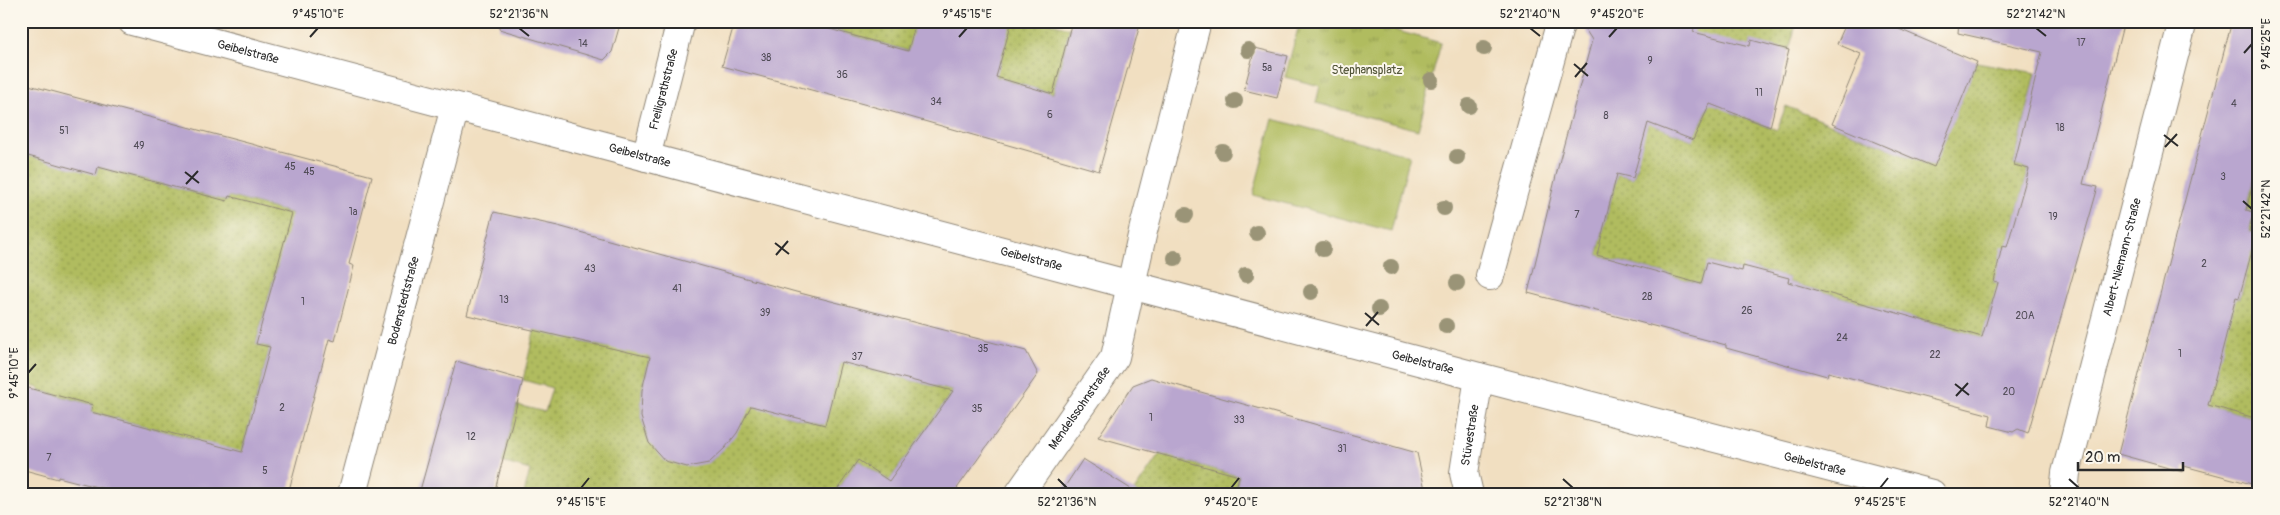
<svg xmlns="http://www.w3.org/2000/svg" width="2280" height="515" viewBox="0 0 2280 515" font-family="Pangolin,sans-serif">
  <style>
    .grass { fill: #b0bc5e; stroke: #6e7444 }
    .park { fill: url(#park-tufts); stroke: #6e7444 }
    .garden { fill: url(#garden-dots); stroke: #6e7444 }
    .building { fill: #b9a6cf }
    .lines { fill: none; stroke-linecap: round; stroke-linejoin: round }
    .minor-casing { stroke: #8e8576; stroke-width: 30 }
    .tertiary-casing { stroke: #8e8576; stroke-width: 30 }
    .minor { stroke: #fff; stroke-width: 28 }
    .tertiary { stroke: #fff; stroke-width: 28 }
    .tree { fill: #9a9477 }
    .ticks { fill: none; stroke: #2b2b2b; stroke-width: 2 }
    .labels { text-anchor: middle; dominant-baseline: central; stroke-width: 4; stroke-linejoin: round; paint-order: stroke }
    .number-label { font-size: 10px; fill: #4e4a54 }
    .street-label { font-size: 12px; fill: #2b2b2b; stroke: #fbf7ec }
    .park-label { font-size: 12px; fill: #53563a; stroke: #fbf7ec }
    .neatline { fill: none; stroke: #2b2b2b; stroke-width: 2 }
    .ticks-label { font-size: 12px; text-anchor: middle; fill: #2b2b2b }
  </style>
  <defs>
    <pattern id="park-tufts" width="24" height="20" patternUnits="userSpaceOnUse" patternTransform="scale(1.25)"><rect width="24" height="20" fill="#b0bc5e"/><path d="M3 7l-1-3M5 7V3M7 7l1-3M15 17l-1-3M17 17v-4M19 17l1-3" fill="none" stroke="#8f994e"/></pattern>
    <pattern id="garden-dots" width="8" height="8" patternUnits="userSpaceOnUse" patternTransform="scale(1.25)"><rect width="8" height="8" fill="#b0bc5e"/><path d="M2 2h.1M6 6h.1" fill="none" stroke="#8f994e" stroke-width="1.8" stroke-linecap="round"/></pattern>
  </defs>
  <rect width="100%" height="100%" fill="#fbf7ec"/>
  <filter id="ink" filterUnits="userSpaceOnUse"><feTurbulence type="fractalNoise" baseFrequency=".02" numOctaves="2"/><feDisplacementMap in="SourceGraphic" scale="10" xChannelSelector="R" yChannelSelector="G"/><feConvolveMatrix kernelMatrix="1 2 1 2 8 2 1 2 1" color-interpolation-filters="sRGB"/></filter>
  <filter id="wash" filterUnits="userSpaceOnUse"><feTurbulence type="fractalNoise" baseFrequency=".0096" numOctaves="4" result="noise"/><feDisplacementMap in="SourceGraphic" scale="20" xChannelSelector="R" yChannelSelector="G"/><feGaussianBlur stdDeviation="1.12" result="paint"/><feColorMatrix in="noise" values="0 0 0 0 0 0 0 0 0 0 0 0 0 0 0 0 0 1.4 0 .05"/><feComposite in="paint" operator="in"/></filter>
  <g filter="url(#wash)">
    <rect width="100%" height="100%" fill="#f1dfc1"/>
    <!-- grass -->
    <path class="grass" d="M 1273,119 L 1410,155 L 1391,231 L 1253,195 Z"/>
    <!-- park -->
    <path class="park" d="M 1300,21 L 1361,21 L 1441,43 L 1418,130 L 1316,103 L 1320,86 L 1285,77 Z"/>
    <!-- garden -->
    <path class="garden" d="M 916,21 L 920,54 L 802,22 L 803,21 Z
      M 966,21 L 1044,21 L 1070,28 L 1053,94 L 976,71 Z
      M 1696,21 L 1797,21 L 1789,50 L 1751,41 L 1742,85 L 1732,113 L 1777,130 L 1786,106 L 1933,166 L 1977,62 L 2036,73 L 2014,165 L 2029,169 L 2007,247 L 1994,282 L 2008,286 L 2002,308 L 1991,305 L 1986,324 L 1988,339 L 1788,282 L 1789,278 L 1743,266 L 1742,271 L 1708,262 L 1701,284 L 1597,255 L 1617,174 L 1633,178 L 1639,158 L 1632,156 L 1645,103 L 1652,124 L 1692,140 L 1709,107 L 1659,47 Z
      M 21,154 L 96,174 L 98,167 L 227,201 L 229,196 L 301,216 L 276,270 L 256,344 L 270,347 L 236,475 L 193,439 L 91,412 L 93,405 L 39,390 L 39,388 L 21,383 Z
      M 2259,160 L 2259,419 L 2222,409 L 2194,414 L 2213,385 L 2217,370 L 2211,369 L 2232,295 L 2240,298 L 2246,278 L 2237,275 L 2244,251 L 2252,252 L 2257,234 L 2249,231 L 2254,213 L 2246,210 Z
      M 538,315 L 582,342 L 606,347 L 614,315 L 655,335 L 642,390 L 641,417 L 649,443 L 709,463 C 744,431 748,410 760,365 L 785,415 L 824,425 L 841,362 L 953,391 L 889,481 L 858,460 L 834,494 L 524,494 L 530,470 L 502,462 L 517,405 L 545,412 L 552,388 L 523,380 Z
      M 1166,445 L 1181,460 L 1239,476 L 1235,494 L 1139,494 L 1134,491 Z"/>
    <g id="blocks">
      <!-- building -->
      <path class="building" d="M 500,21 L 621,21 L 612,52 L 604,60 L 499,29 Z
        M 735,21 L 801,21 L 908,51 L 916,21 L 1012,21 L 996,77 L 1053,94 L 1072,21 L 1141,21 L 1099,171 L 882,109 L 722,66 Z
        M 1580,21 L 1696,21 L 1693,32 L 1750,46 L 1751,40 L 1789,50 L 1770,127 L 1710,104 L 1693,140 L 1648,123 L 1633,178 L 1617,174 L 1597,255 L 1701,284 L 1707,262 L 1742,271 L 1743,266 L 1789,278 L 1788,282 L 1982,337 L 1998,283 L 1994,282 L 2002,246 L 2007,247 L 2029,169 L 2014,165 L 2042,52 L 1958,33 L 1959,21 L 2124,21 L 2083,184 L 2098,187 L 2028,433 L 2018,429 L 2013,432 L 1989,426 L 1991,415 L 1828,372 L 1827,376 L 1726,348 L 1726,345 L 1528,293 L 1560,159 L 1592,40 Z
        M 1847,21 L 1880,21 L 1977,62 L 1934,167 L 1832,124 L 1861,54 L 1837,44 Z
        M 2232,21 L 2259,21 L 2259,160 L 2246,210 L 2254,212 L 2249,231 L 2257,233 L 2239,298 L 2236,297 L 2208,405 L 2259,419 L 2259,486 L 2184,466 L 2183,472 L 2118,454 Z
        M 1255,48 L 1288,56 L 1277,98 L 1244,90 Z
        M 21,83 L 372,176 L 349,264 L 354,266 L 335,341 L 329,339 L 288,494 L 124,494 L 58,477 L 58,479 L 21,469 L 21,386 L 93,405 L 91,412 L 242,452 L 270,347 L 256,344 L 292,213 L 229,196 L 227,201 L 98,167 L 96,175 L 21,154 Z
        M 494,212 L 558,226 L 796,292 L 1026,351 L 1038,374 L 953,494 L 834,494 L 858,460 L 889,481 L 953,391 L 841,362 L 825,425 L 751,406 L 737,433 L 725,448 L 709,463 L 687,467 L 665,461 L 649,443 L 641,417 L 642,390 L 650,357 L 467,315 Z
        M 456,361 L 523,380 L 494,494 L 419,494 Z
        M 1151,378 L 1417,453 L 1426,494 L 1235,494 L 1239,476 L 1098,437 L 1133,385 Z
        M 1083,459 L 1139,494 L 1060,494 Z"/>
    </g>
  </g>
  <g filter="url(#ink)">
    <use href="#blocks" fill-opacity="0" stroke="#8e8576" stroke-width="1"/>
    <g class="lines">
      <!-- minor casing -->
      <g class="minor-casing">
        <g id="minor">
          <path id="s1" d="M 646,157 L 681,21"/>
          <path d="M 1490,276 L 1561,21"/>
          <path id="s2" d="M 352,494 L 455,107"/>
          <path id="s3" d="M 1019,494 L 1115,357 L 1143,231 L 1197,21"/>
          <path id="s4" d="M 1469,494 L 1464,473 L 1479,377"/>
          <path id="s5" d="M 2064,494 L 2066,473 L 2183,21"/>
        </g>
      </g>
      <!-- tertiary casing -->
      <g class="tertiary-casing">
        <g id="tertiary">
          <path id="s6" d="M 132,21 L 1479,377 L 1932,494"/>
        </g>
      </g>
      <!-- minor -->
      <use href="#minor" class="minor"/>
      <!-- tertiary -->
      <use href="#tertiary" class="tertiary"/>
    </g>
    <!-- trees -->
    <g class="tree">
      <circle cx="1484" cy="48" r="8"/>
      <circle cx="1248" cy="50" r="8"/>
      <circle cx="1431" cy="80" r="8"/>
      <circle cx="1235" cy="101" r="8"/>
      <circle cx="1469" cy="106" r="8"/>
      <circle cx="1223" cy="152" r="8"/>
      <circle cx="1457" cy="157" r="8"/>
      <circle cx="1444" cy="208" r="8"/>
      <circle cx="1186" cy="215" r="8"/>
      <circle cx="1257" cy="233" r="8"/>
      <circle cx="1323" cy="249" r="8"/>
      <circle cx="1175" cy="258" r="8"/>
      <circle cx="1391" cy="267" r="8"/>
      <circle cx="1246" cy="275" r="8"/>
      <circle cx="1457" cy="283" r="8"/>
      <circle cx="1311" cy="292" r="8"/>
      <circle cx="1379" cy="309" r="8"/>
      <circle cx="1446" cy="326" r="8"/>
    </g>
  </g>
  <!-- ticks -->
  <path class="ticks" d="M 519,28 L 529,36M 1530,28 L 1540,36M 2036,28 L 2046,36M 310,37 L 318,28M 959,37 L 967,28M 1609,37 L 1617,28M 2244,53 L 2252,44M 1574,64 L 1588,76M 1575,77 L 1587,63M 2164,135 L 2178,146M 2165,147 L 2177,134M 185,172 L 199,183M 186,184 L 198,171M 2243,201 L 2252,209M 775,243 L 789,254M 776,255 L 788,241M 1365,313 L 1379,325M 1366,326 L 1378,312M 28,373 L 36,364M 1955,384 L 1969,395M 1956,396 L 1968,383M 1058,479 L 1067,488M 1563,479 L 1573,488M 2069,479 L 2079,488M 581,488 L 589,478M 1231,488 L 1239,478M 1880,488 L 1888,478"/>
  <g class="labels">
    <!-- number labels -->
    <g class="number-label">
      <text x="2081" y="43">17</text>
      <text x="583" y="44">14</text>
      <text x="766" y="58">38</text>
      <text x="1650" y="61">9</text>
      <text x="1267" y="68">5a</text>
      <text x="842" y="75">36</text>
      <text x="1759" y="93">11</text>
      <text x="936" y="102">34</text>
      <text x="2234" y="104">4</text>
      <text x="1050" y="115">6</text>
      <text x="1606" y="116">8</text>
      <text x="2060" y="128">18</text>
      <text x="64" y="131">51</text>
      <text x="139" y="146">49</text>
      <text x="290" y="167">45</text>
      <text x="309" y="172">45</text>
      <text x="2223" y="177">3</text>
      <text x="353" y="212">1a</text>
      <text x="1577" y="215">7</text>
      <text x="2053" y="217">19</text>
      <text x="2204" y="264">2</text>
      <text x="590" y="269">43</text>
      <text x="677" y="289">41</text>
      <text x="1647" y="297">28</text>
      <text x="504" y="300">13</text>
      <text x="303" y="302">1</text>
      <text x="1747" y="311">26</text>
      <text x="765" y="313">39</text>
      <text x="2025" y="316">20A</text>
      <text x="1842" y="338">24</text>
      <text x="983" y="349">35</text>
      <text x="2180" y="354">1</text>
      <text x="1935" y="355">22</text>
      <text x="857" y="357">37</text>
      <text x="2009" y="392">20</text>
      <text x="282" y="408">2</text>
      <text x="977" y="409">35</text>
      <text x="1151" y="418">1</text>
      <text x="1239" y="420">33</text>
      <text x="471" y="437">12</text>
      <text x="1342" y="449">31</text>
      <text x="49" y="458">7</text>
      <text x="265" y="471">5</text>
    </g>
    <!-- street labels -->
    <g class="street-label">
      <text stroke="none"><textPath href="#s6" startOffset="120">Geibelstraße</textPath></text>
      <text stroke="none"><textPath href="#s1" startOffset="70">Freiligrathstraße</textPath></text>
      <text stroke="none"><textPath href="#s6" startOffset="525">Geibelstraße</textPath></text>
      <text stroke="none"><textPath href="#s5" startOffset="244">Albert-Niemann-Straße</textPath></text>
      <text stroke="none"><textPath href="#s6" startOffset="930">Geibelstraße</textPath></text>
      <text stroke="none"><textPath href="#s2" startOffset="200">Bodenstedtstraße</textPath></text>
      <text stroke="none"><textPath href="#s6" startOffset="1335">Geibelstraße</textPath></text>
      <text stroke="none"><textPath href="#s3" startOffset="105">Mendelssohnstraße</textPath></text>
      <text stroke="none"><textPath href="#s4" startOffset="60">Stüvestraße</textPath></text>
      <text stroke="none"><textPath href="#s6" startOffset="1740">Geibelstraße</textPath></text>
    </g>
    <!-- park labels -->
    <g class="park-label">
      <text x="1367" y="70">Stephansplatz</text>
    </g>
  </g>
  <!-- margin -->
  <rect width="2280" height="515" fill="none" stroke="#fbf7ec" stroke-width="55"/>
  <!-- scale -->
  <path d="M2078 462v8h105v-8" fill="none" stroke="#2b2b2b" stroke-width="2.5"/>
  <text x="2085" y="462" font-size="15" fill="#2b2b2b" stroke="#fbf7ec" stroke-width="4" paint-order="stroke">20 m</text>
  <rect x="28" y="28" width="2224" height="460" class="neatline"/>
  <g class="ticks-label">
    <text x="318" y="18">9°45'10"E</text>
    <text x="519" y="18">52°21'36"N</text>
    <text x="967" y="18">9°45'15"E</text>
    <text x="1530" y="18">52°21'40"N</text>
    <text x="1617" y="18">9°45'20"E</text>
    <text x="2036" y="18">52°21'42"N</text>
    <text transform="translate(2266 44) rotate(-90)" y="4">9°45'25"E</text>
    <text transform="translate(2266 209) rotate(-90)" y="4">52°21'42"N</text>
    <text transform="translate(14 373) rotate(-90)" y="4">9°45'10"E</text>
    <text x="581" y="506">9°45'15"E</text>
    <text x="1067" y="506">52°21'36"N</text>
    <text x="1231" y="506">9°45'20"E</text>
    <text x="1573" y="506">52°21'38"N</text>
    <text x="1880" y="506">9°45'25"E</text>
    <text x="2079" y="506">52°21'40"N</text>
  </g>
</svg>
